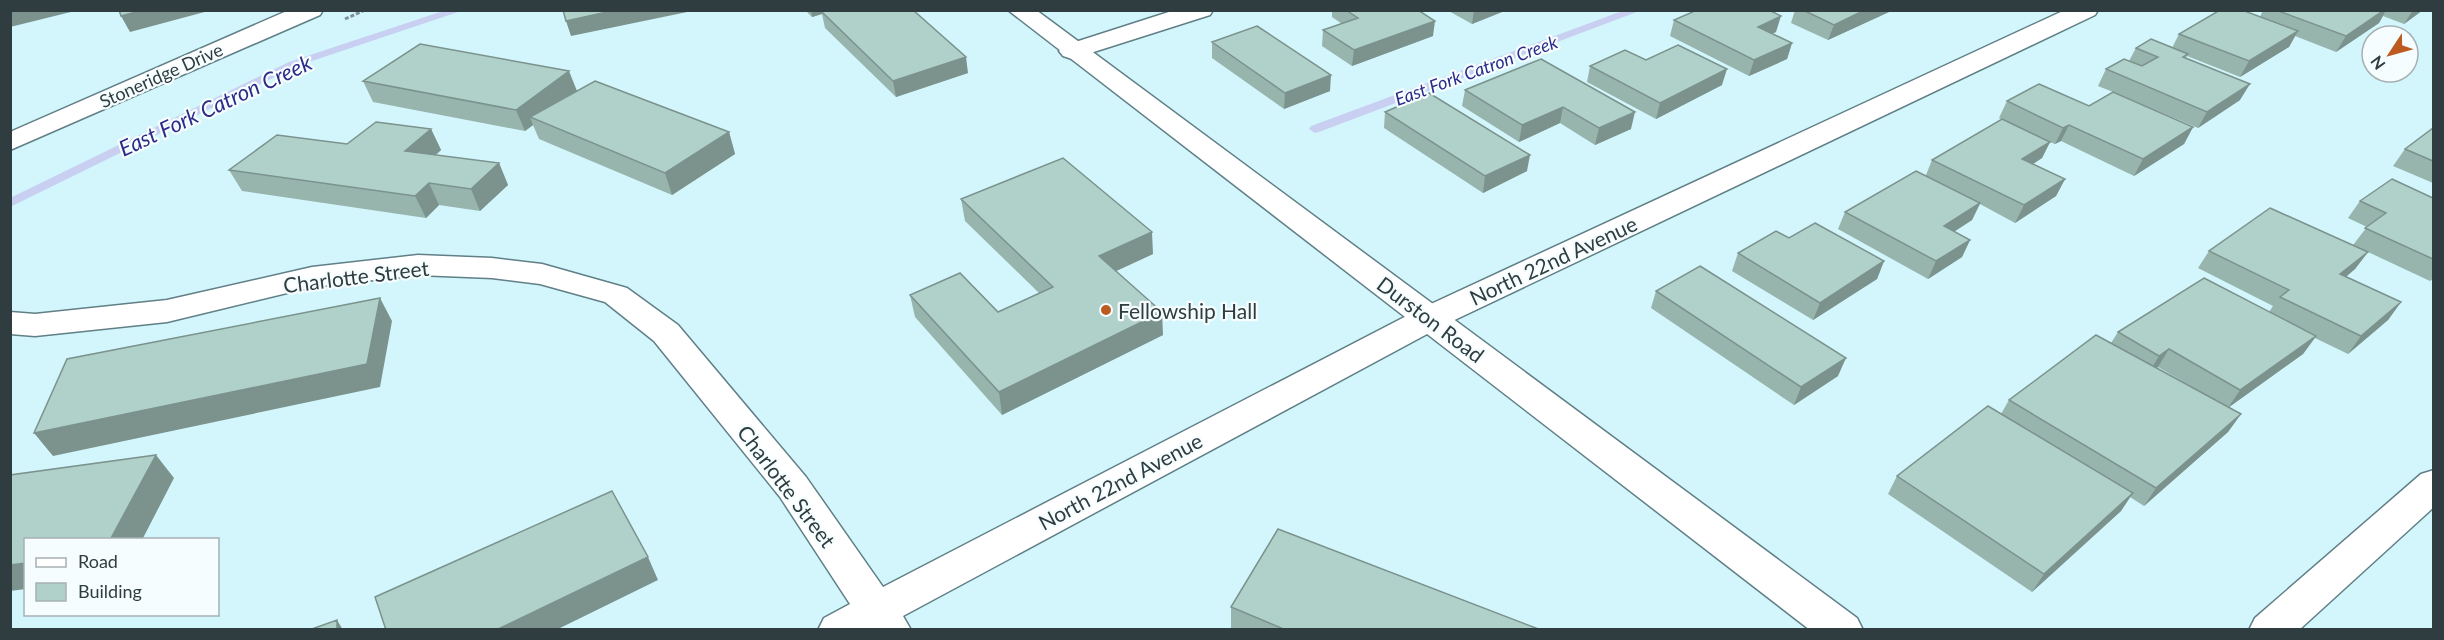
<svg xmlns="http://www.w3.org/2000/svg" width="2444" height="640" viewBox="0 0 2444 640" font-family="Lato,sans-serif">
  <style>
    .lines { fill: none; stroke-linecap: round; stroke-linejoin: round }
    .stream { fill: #c8cff1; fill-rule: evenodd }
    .street-casing { stroke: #607f86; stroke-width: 3 }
    .secondary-casing { stroke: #607f86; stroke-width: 3 }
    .path { stroke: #7c9498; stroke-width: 3; stroke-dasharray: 4 2; stroke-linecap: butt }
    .street { fill: #fff; fill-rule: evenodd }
    .secondary { fill: #fff; fill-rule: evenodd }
    .wall { fill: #97b4ad; fill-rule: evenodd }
    .shaded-wall { fill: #7b928d }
    .building { fill: #b0d1c9; stroke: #7b928d; stroke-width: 1.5 }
    .poi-dot { fill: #bc5a1f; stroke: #f6fdfe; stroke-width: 2 }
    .labels { text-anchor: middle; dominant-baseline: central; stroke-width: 4.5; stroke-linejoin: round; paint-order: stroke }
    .far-water-label { font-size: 18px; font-style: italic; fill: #2d2a88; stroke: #f6fdfe }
    .far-street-label { font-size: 18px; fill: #2f3d40; stroke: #f6fdfe }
    .street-label { font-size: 21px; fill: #2f3d40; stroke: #f6fdfe }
    .poi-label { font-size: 21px; fill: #2f3d40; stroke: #f6fdfe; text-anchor: start }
    .water-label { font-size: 22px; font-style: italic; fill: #2d2a88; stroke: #f6fdfe }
  </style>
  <rect width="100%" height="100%" fill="#d3f6fd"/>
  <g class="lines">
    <!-- stream -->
    <path class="stream" d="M 446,10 L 464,10 L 297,66 L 10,207 L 10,198 L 289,62 Z
      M 1625,10 L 1642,10 L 1319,132 L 1315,133 L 1309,129 L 1311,126 Z"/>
    <!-- street casing -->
    <g class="street-casing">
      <path id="street" d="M 289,10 L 323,10 L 320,15 L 10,150 L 10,132 Z
        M 1175,10 L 1213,10 L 1210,15 L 1081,56 L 1072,59 L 1063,56 L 1059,51 L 1063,46 Z
        M 2065,10 L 2098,10 L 2095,15 L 1442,326 L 903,616 L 911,630 L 818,630 L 824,618 L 850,604 L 780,497 L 654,341 L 605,302 L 540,284 L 492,278 L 418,275 L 312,287 L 167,322 L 35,336 L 10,334 L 10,312 L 35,314 L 167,300 L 312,267 L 418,255 L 492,258 L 542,264 L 627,288 L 678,325 L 806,477 L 883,587 L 1418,310 Z
        M 2434,470 L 2434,507 L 2299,630 L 2249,630 L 2255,618 L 2421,474 Z"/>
    </g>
    <!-- secondary casing -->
    <g class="secondary-casing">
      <path id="secondary" d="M 1008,10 L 1036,10 L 1857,618 L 1863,630 L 1810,630 Z"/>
    </g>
    <!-- path -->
    <path class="path" d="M 345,19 L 365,10"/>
    <!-- street -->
    <use href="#street" class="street"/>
    <!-- secondary -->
    <use href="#secondary" class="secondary"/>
  </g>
  <!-- wall -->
  <path class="wall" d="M 805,10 L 913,10 L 968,73 L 896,97 L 825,28 L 822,14 L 812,17 Z
    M 1332,10 L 1418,10 L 1433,36 L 1352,66 L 1322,46 L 1323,30 L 1342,24 L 1332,17 Z
    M 1447,10 L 1507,10 L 1472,24 Z
    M 1795,10 L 1890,10 L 1889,12 L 1828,40 L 1791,23 Z
    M 2263,10 L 2423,10 L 2404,24 L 2383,16 L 2379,23 L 2336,52 L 2295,36 L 2289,47 L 2240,77 L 2187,56 L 2186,58 L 2240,100 L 2198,128 L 2117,94 L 2193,127 L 2184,144 L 2134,176 L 2061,141 L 2055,144 L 2050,142 L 2042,158 L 2033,164 L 2065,179 L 2056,196 L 2015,223 L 1980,204 L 1972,220 L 1954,232 L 1970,240 L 1962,257 L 1928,279 L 1838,229 L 1845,212 L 1926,175 L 1932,160 L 2033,134 L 1999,118 L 2007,101 L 2089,106 L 2113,92 L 2098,86 L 2106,69 L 2129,61 L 2136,48 L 2172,48 L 2179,34 L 2260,17 Z
    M 1674,20 L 1776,32 L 1772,34 L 1792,43 L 1787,59 L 1749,76 L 1670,36 Z
    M 1212,42 L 1330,91 L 1284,109 L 1212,58 Z
    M 1541,59 L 1631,129 L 1595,145 L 1560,123 L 1519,142 L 1462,106 L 1465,90 Z
    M 1646,60 L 1722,85 L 1656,119 L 1587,82 L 1590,66 Z
    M 363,81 L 577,91 L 729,132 L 735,154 L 672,195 L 539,139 L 533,125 L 525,131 L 373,102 Z
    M 1385,112 L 1527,171 L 1483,193 L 1384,128 Z
    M 2433,128 L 2433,183 L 2393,166 L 2405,149 Z
    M 431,129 L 441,150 L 436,155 L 499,163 L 508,185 L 480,211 L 439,205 L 426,218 L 242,191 L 229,170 L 347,144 Z
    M 2433,198 L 2433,279 L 2430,281 L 2368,252 L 2355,269 L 2346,277 L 2401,302 L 2388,320 L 2348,354 L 2315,338 L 2303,354 L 2228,407 L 2241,414 L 2228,432 L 2144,506 L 2130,497 L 2121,511 L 2032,592 L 1888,494 L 1897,476 L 2001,414 L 2009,400 L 2111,343 L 2118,332 L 2269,312 L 2273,306 L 2198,268 L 2209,251 L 2353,245 L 2367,227 L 2348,218 L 2360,201 ZM 2158,367 L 2213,399 L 2156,368 Z
    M 961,199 L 1153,254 L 1116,271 L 1163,335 L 1002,415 L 915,317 L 910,295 L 998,312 L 1039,293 L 965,221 Z
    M 1789,238 L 1884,261 L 1877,279 L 1813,320 L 1732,271 L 1738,253 Z
    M 1656,291 L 1838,376 L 1794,405 L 1651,308 Z
    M 1231,607 L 1541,630 L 1231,630 Z"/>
  <!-- shaded-wall -->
  <path class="shaded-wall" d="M 10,10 L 79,10 L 10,27 Z
    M 143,10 L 212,10 L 130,32 L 121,16 Z
    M 616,10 L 697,10 L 571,36 L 566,21 Z
    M 811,10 L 833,10 L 822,12 L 822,14 L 812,17 Z
    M 1474,10 L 1507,10 L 1472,24 Z
    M 1865,10 L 1890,10 L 1889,12 L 1828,40 L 1834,25 Z
    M 2384,10 L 2386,10 L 2379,23 L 2336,52 L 2346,36 Z
    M 2413,10 L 2423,10 L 2404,24 Z
    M 1781,16 L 1776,32 L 1753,42 L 1758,27 Z
    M 1435,21 L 1433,36 L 1352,66 L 1354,50 Z
    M 2298,31 L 2289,47 L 2240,77 L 2249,61 Z
    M 1792,43 L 1787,59 L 1749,76 L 1754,60 Z
    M 966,57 L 968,73 L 896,97 L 893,81 Z
    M 1727,69 L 1722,85 L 1656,119 L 1660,103 Z
    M 569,71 L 577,91 L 530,117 L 533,125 L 525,131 L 516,110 Z
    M 1331,75 L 1330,91 L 1284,109 L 1285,93 Z
    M 2250,84 L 2240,100 L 2198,128 L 2207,112 Z
    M 1563,107 L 1560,123 L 1519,142 L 1522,125 Z
    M 1635,112 L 1631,129 L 1595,145 L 1599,128 Z
    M 2069,125 L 2061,141 L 2055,144 L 2063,128 Z
    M 2193,127 L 2184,144 L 2134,176 L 2143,159 Z
    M 431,129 L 441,150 L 415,172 L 405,151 Z
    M 729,132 L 735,154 L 672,195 L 665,173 Z
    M 2050,142 L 2042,158 L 2014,176 L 2022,159 Z
    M 1530,155 L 1527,171 L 1483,193 L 1485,176 Z
    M 499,163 L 508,185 L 480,211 L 471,189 Z
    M 2065,179 L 2056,196 L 2015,223 L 2024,205 Z
    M 429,183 L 439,205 L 426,218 L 415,196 Z
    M 1980,203 L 1972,220 L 1936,243 L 1944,226 Z
    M 1152,232 L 1153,254 L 1101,278 L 1099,256 Z
    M 1970,240 L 1962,257 L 1928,279 L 1936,261 Z
    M 2368,252 L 2355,269 L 2328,291 L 2340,274 Z
    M 1884,261 L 1877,279 L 1813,320 L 1820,303 Z
    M 380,298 L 392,321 L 380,387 L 53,456 L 34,433 Z
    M 2401,302 L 2388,320 L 2348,354 L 2361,336 Z
    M 1162,312 L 1163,335 L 1002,415 L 999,392 Z
    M 2316,336 L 2303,354 L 2228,408 L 2240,390 Z
    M 2169,349 L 2158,367 L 2148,374 L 2159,356 Z
    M 1846,358 L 1838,376 L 1794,405 L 1801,387 Z
    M 2241,414 L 2228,432 L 2144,506 L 2156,488 Z
    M 156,455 L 174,478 L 142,540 L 110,540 Z
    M 2133,493 L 2121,511 L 2032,592 L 2044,574 Z
    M 648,557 L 658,580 L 556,630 L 496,630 Z
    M 26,563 L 26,589 L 10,591 L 10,565 Z
    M 337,620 L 343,630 L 337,630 Z"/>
  <!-- building -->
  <path class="building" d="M 119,10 L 143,10 L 121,16 Z
    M 563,10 L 616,10 L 566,21 Z
    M 828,10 L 913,10 L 966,57 L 893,81 L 822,12 Z
    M 1346,10 L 1418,10 L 1435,21 L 1354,50 L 1323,30 L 1358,18 Z
    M 1697,10 L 1769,10 L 1781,16 L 1758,27 L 1792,43 L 1754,60 L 1674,20 Z
    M 1803,10 L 1865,10 L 1834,25 Z
    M 2220,10 L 2242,10 L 2298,31 L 2249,61 L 2179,34 Z
    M 2276,10 L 2384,10 L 2346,36 Z
    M 1257,26 L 1331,75 L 1285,93 L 1212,42 Z
    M 2151,39 L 2188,54 L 2183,57 L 2250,84 L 2207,112 L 2106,69 L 2124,59 L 2142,66 L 2158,57 L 2136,48 Z
    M 420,44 L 569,71 L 516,110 L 363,81 Z
    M 1678,45 L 1727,69 L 1660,103 L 1590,66 L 1625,50 L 1646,60 Z
    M 1541,59 L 1635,112 L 1599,128 L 1563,107 L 1522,125 L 1465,90 Z
    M 595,81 L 729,132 L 665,173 L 530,117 Z
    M 2039,84 L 2089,106 L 2113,92 L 2193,127 L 2143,159 L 2069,125 L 2063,128 L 2007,101 Z
    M 1429,93 L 1530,155 L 1485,176 L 1385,112 Z
    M 2002,119 L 2050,142 L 2022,159 L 2065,179 L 2024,205 L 1932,160 Z
    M 376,122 L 431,129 L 405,151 L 499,163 L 471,189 L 429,183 L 415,196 L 229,170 L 277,135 L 347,144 Z
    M 2433,128 L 2433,161 L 2405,149 Z
    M 1063,158 L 1152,232 L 1099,256 L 1162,312 L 999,392 L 910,295 L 960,273 L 998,312 L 1053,287 L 961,199 Z
    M 1916,171 L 1980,203 L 1944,226 L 1970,240 L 1936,261 L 1845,212 Z
    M 2392,179 L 2433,198 L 2433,259 L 2365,228 L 2386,213 L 2360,201 Z
    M 2270,208 L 2368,252 L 2340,274 L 2401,302 L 2361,336 L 2280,297 L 2289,290 L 2209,251 Z
    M 1815,223 L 1884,261 L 1820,303 L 1738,253 L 1776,231 L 1789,238 Z
    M 1700,266 L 1846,358 L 1801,387 L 1656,291 Z
    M 2204,278 L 2316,336 L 2240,390 L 2169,349 L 2159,356 L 2118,332 Z
    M 380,298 L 367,364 L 34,433 L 67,359 Z
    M 2096,335 L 2241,414 L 2156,488 L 2009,400 Z
    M 1988,406 L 2133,493 L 2044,574 L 1897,476 Z
    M 156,455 L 110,540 L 26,540 L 26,563 L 10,565 L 10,475 Z
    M 612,491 L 648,557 L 496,630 L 386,630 L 375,597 Z
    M 1278,529 L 1541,630 L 1286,630 L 1231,607 Z
    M 337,620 L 337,630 L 309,630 Z"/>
  <!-- markers -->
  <circle class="poi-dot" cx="1106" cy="310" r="6"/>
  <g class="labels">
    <!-- far-water labels -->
    <g class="far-water-label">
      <text transform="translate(1476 70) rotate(-20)">East Fork Catron Creek</text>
    </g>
    <!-- far-street labels -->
    <g class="far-street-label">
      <text transform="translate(161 75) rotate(-24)">Stoneridge Drive</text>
    </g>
    <!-- street labels -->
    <g class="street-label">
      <text transform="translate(1553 260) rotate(-25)">North 22nd Avenue</text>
      <text transform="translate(356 276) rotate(-7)">Charlotte Street</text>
      <text transform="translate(1431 319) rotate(37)">Durston Road</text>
      <text transform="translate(1120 481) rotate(-28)">North 22nd Avenue</text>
      <text transform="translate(787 486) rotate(53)">Charlotte Street</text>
    </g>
    <!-- poi labels -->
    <g class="poi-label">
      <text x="1118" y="310">Fellowship Hall</text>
    </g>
    <!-- water labels -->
    <g class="water-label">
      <text transform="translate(215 105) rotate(-25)">East Fork Catron Creek</text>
    </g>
  </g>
  <!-- border -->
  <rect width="2444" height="640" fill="none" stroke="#2f3d40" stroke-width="24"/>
  <!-- legend -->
  <rect x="24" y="538" width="195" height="78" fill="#f6fdfe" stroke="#a6b0b2" stroke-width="1.5"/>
  <rect x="36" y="558" width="30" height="9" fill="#ffffff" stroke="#a6b0b2" stroke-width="1.5"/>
  <text x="78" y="568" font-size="18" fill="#2f3d40">Road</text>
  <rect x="36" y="583" width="30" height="18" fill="#b0d1c9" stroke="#a6b0b2" stroke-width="1.5"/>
  <text x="78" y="598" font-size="18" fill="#2f3d40">Building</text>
  <!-- north arrow -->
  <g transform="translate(2390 54) rotate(234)"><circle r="28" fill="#f6fdfe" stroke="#a6b0b2" stroke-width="1.5"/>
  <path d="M0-4.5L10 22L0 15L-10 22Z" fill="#bc5a1f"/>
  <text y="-9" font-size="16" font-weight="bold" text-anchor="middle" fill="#2f3d40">N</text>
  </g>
</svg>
